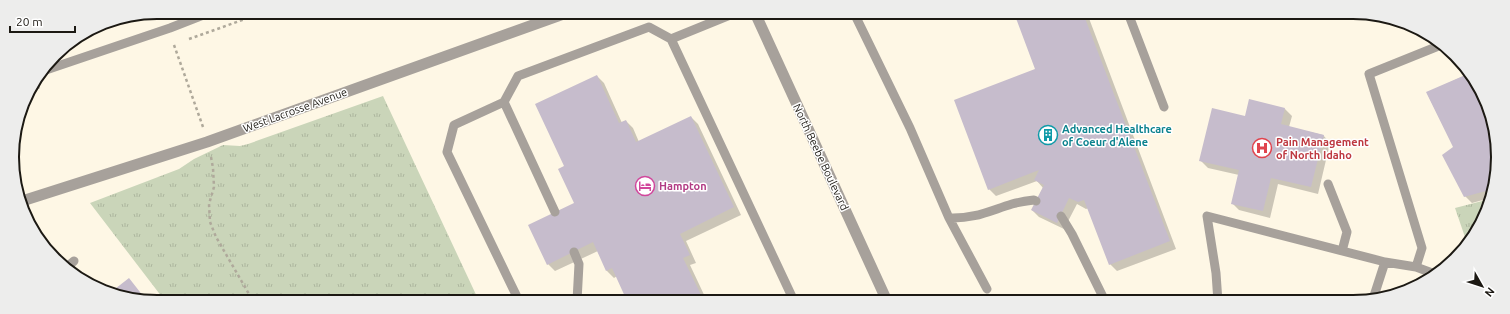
<svg xmlns="http://www.w3.org/2000/svg" width="1510" height="314" viewBox="0 0 1510 314" font-family="Ubuntu,sans-serif">
  <style>
    .park { fill: url(#park-tufts) }
    .shadow { fill: #0003 }
    .building { fill: #c6bccc }
    .lines { fill: none; stroke-linecap: round; stroke-linejoin: round }
    .path { stroke: #afa99b; stroke-width: 2.5; stroke-dasharray: 3 3; stroke-linecap: butt }
    .service { stroke: #a7a19b; stroke-width: 9 }
    .minor { stroke: #a7a19b; stroke-width: 11 }
    .labels { text-anchor: middle; dominant-baseline: central; stroke-width: 3; stroke-linejoin: round; paint-order: stroke }
    .street-label { font-size: 11px; fill: #1c1913; stroke: #fff }
    .culture-label { font-size: 11px; font-weight: bold; fill: #0d838f; stroke: #fff; text-anchor: start }
    .health-label { font-size: 11px; font-weight: bold; fill: #be3a42; stroke: #fff; text-anchor: start }
    .hotel-label { font-size: 11px; font-weight: bold; fill: #b23c85; stroke: #fff; text-anchor: start }
    .rim { fill: none; stroke: #1c1913; stroke-width: 2 }
  </style>
  <defs>
    <pattern id="park-tufts" width="24" height="20" patternUnits="userSpaceOnUse"><rect width="24" height="20" fill="#cad5b9"/><path d="M3 7l-1-3M5 7V3M7 7l1-3M15 17l-1-3M17 17v-4M19 17l1-3" fill="none" stroke="#adb69e"/></pattern>
  </defs>
  <rect width="100%" height="100%" fill="#fef7e5"/>
  <!-- park -->
  <path class="park" d="M 383,96 L 479,301 L 165,301 L 90,203 L 179,169 L 194,159 L 223,145 L 240,146 L 248,144 Z
    M 1490,199 L 1483,221 L 1467,243 L 1455,208 Z"/>
  <!-- shadow -->
  <path class="shadow" d="M 1015,13 L 1087,13 L 1176,249 L 1117,271 L 1110,264 L 1089,208 L 1086,209 L 1077,204 L 1064,229 L 1039,217 L 1032,210 L 1043,188 L 1037,181 L 996,196 L 989,189 L 1036,70 Z
    M 1470,73 L 1493,119 L 1497,176 L 1490,198 L 1472,203 L 1465,196 L 1454,147 L 1427,93 Z
    M 597,76 L 604,83 L 622,123 L 626,121 L 633,128 L 639,142 L 691,117 L 698,124 L 741,215 L 686,241 L 696,263 L 690,265 L 707,301 L 628,301 L 617,276 L 614,278 L 607,271 L 598,251 L 555,271 L 548,264 L 575,203 L 565,167 Z
    M 1285,109 L 1292,116 L 1289,127 L 1323,135 L 1330,143 L 1318,194 L 1278,184 L 1270,218 L 1239,210 L 1232,203 L 1239,175 L 1208,168 L 1200,160 L 1246,117 Z"/>
  <!-- building -->
  <path class="building" d="M 1014,13 L 1083,13 L 1170,241 L 1109,265 L 1084,200 L 1078,202 L 1069,198 L 1057,223 L 1031,210 L 1044,185 L 1034,180 L 1039,170 L 988,190 L 954,100 L 1035,69 Z
    M 1470,73 L 1493,119 L 1497,176 L 1493,189 L 1464,197 L 1442,155 L 1453,147 L 1426,92 Z
    M 597,75 L 619,123 L 626,120 L 636,142 L 691,116 L 734,207 L 680,234 L 690,255 L 683,258 L 704,301 L 627,301 L 612,268 L 606,271 L 593,242 L 547,265 L 528,225 L 574,203 L 558,169 L 564,166 L 535,104 Z
    M 1249,99 L 1285,108 L 1281,124 L 1324,135 L 1311,187 L 1271,178 L 1263,211 L 1231,204 L 1239,170 L 1199,161 L 1212,108 L 1245,116 Z
    M 129,278 L 147,301 L 138,301 L 111,292 Z"/>
  <g class="lines">
    <!-- path -->
    <path class="path" d="M 189,39 L 265,12
      M 174,45 L 203,127
      M 31,90 L 40,87
      M 211,157 L 213,168 L 214,187 L 209,204 L 210,222 L 216,237 L 253,301"/>
    <!-- service -->
    <path class="service" d="M 735,13 L 671,39 L 794,301
      M 854,13 L 910,128 L 949,218 C 974,219 989,211 1012,204 C 1019,202 1026,201 1034,200 L 1036,201
      M 1128,13 L 1164,107
      M 43,71 L 170,28 L 211,12
      M 504,102 L 555,212
      M 1328,184 L 1347,232 L 1342,251
      M 1061,216 L 1072,234 L 1105,301
      M 949,218 L 987,289
      M 574,252 L 579,264 L 577,301
      M 67,267 L 74,261
      M 1416,267 L 1422,248 L 1369,74 L 1441,45
      M 1373,299 L 1385,262 L 1416,267 L 1435,274
      M 519,301 L 447,152 L 454,125 L 504,102 L 518,76 L 649,27 L 671,39
      M 1218,302 L 1216,273 L 1207,216 L 1385,262"/>
    <!-- minor -->
    <path class="minor" d="M 755,13 L 887,301
      M 19,202 L 207,142 L 569,12"/>
  </g>
  <!-- icons -->
  <defs>
    <g id="building-ring" transform="scale(1)"><circle r="9.5" fill="#fff" stroke="#0f9aa8" stroke-width="1.5"/><path d="M-4-6H4V6H1V3H-1V6H-4ZM-2.5-4.3h1.7v1.8h-1.7ZM.8-4.3h1.7v1.8H.8ZM-2.5-1h1.7V.8h-1.7ZM.8-1h1.7V.8H.8Z" fill="#0f9aa8"/></g>
    <g id="hospital-ring" transform="scale(1)"><circle r="9.5" fill="#fff" stroke="#e0444e" stroke-width="1.5"/><path d="M-5-5h3v3.5h4V-5h3V5h-3V1.5h-4V5h-3Z" fill="#e0444e"/></g>
    <g id="hotel-ring" transform="scale(1)"><circle r="9.5" fill="#fff" stroke="#d1479c" stroke-width="1.5"/><path d="M-6-4.5h1.5V1H6V5H4.5V3h-9V5H-6ZM-4 0a1.8 1.8 0 1 1 3.6 0ZM.5 0V-2.5h3Q6-2.5 6 0Z" fill="#d1479c"/></g>
  </defs>
  <g fill-rule="evenodd">
    <use href="#building-ring" x="1048" y="135"/>
    <use href="#hospital-ring" x="1262" y="148"/>
    <use href="#hotel-ring" x="645" y="186"/>
  </g>
  <g class="labels">
    <!-- street labels -->
    <g class="street-label">
      <text transform="translate(295 110) rotate(-20)">West Lacrosse Avenue</text>
      <text transform="translate(821 157) rotate(65)">North Beebe Boulevard</text>
    </g>
    <!-- culture labels -->
    <g class="culture-label">
      <text x="1062" y="129">Advanced Healthcare<tspan x="1062" dy="13">of Coeur d'Alene</tspan></text>
    </g>
    <!-- health labels -->
    <g class="health-label">
      <text x="1276" y="142">Pain Management<tspan x="1276" dy="13">of North Idaho</tspan></text>
    </g>
    <!-- hotel labels -->
    <g class="hotel-label">
      <text x="659" y="186">Hampton</text>
    </g>
  </g>
  <!-- crop -->
  <path d="M0 0H1510V314H0ZM157 19H1353A138 138 0 0 1 1491 157V157A138 138 0 0 1 1353 295H157A138 138 0 0 1 19 157V157A138 138 0 0 1 157 19Z" fill="#ededec" fill-rule="evenodd"/>
  <path class="rim" d="M157 19H1353A138 138 0 0 1 1491 157V157A138 138 0 0 1 1353 295H157A138 138 0 0 1 19 157V157A138 138 0 0 1 157 19Z"/>
  <!-- north arrow -->
  <g transform="translate(1482 286) rotate(129)" stroke="#ffffff" stroke-width="3" paint-order="stroke">
  <path d="M0-3L7 15L0 10L-7 15Z" fill="#1c1913"/>
  <text y="-6" font-size="11" font-weight="bold" text-anchor="middle" fill="#1c1913">N</text>
  </g>
  <!-- scale -->
  <path d="M10 26v6h65v-6" fill="none" stroke="#1c1913" stroke-width="2"/>
  <text x="16" y="26" font-size="12" fill="#1c1913" stroke="#ffffff" stroke-width="3" paint-order="stroke">20 m</text>
</svg>
